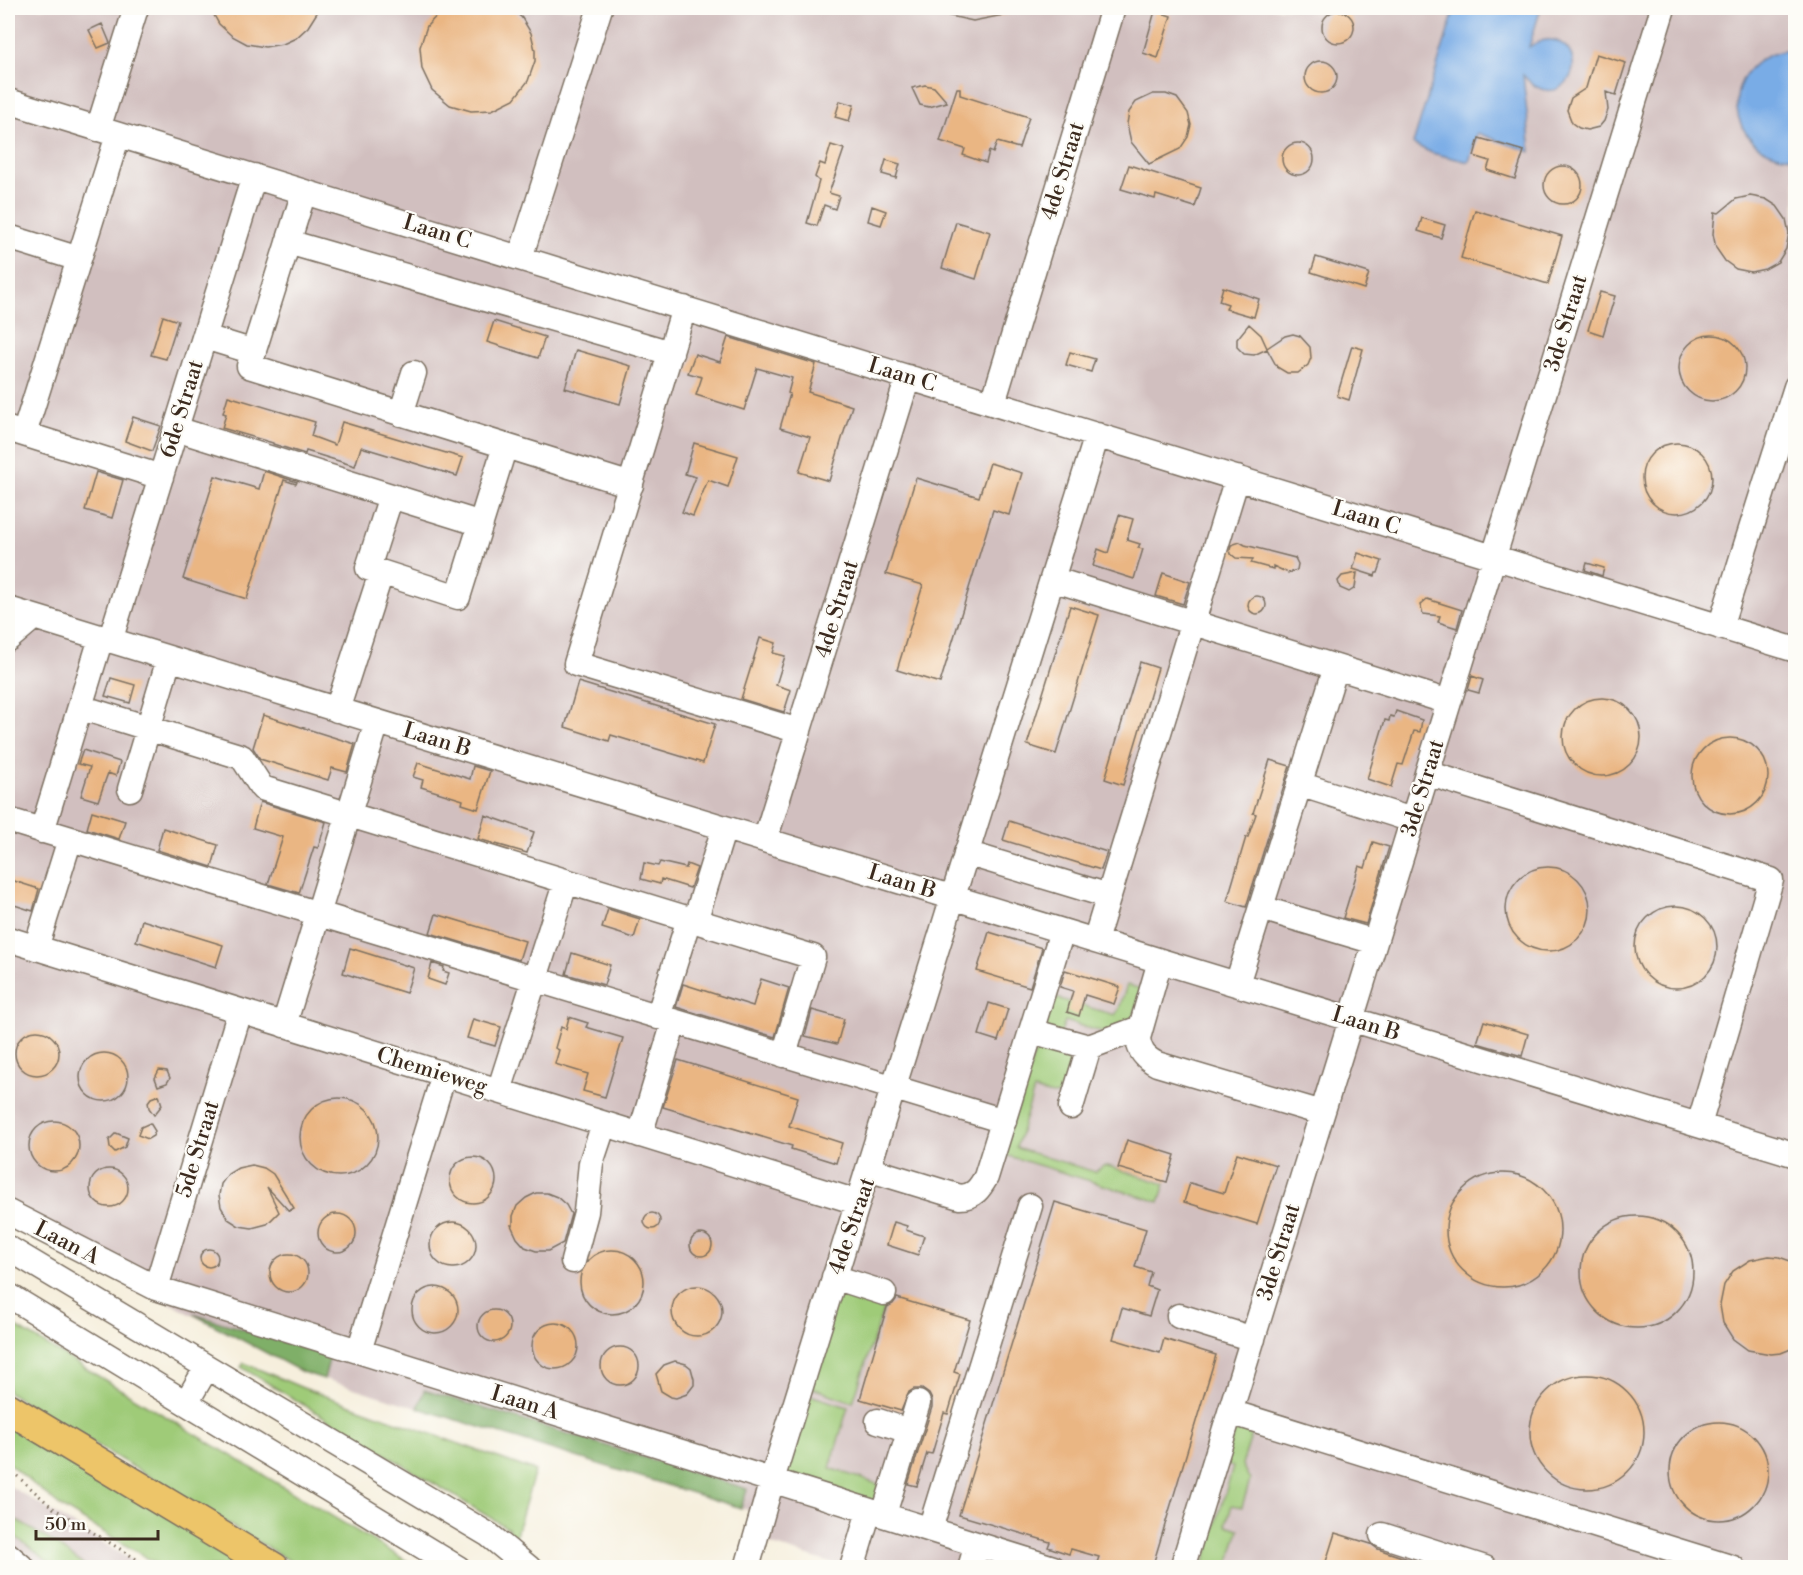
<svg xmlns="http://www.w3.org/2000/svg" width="1803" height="1575" viewBox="0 0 1803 1575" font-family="'Libre Bodoni',serif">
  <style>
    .industrial { fill: #d1bfbf }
    .green { fill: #9fcb78; stroke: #6d7a4b; stroke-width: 1.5 }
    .forest { fill: #7faf68; stroke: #5d6c43; stroke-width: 1.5 }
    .water { fill: #79ace6; stroke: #5a6b82; stroke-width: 1.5 }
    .building { fill: #eab683 }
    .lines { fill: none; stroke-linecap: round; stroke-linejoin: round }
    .minor-casing { stroke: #7c6f61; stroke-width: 27 }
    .major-casing { stroke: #7c6f61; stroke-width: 33 }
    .path { stroke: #7c6f61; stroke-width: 3; stroke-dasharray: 1.5 4.5; stroke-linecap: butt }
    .minor { stroke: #fff; stroke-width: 24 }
    .major { stroke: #edc569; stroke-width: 30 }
    .labels { text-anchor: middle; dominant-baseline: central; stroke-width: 4.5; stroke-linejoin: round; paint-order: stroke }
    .street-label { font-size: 22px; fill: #3b2a1e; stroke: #fdfcf7 }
  </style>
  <rect width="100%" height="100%" fill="#fdfcf7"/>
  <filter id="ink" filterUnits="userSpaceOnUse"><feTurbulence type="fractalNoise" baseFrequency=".0167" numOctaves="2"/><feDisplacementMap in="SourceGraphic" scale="12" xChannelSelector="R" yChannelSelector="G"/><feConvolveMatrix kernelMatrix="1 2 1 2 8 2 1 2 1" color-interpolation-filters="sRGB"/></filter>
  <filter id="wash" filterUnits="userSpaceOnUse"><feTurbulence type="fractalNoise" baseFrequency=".008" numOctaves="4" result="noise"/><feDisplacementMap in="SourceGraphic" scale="24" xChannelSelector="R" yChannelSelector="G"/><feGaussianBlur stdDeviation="1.35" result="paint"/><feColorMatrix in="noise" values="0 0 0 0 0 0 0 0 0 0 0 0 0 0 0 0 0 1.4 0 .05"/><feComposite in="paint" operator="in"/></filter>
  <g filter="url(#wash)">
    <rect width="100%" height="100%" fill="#f6efdd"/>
    <!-- industrial -->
    <path class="industrial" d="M 8,8 L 1795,8 L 1795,1567 L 837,1567 L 837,1565 L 747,1537 L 754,1512 L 302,1372 L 8,1219 Z
      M 8,1485 L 133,1561 L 144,1567 L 8,1567 Z"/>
    <!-- green -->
    <path class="green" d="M 1127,985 L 1142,989 L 1133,1019 L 1109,1032 L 1094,1030 L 1065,1021 L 1060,1035 L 1042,1030 L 1052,997 L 1115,1015 L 1119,1009 Z
      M 1046,1050 L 1068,1058 L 1072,1067 L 1063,1093 C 1054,1098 1043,1092 1034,1090 L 1016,1148 L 1095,1172 L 1103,1166 L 1108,1166 L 1165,1184 L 1159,1202 L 1002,1154 L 1035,1052 Z
      M 838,1288 L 885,1304 L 853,1402 L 806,1386 Z
      M 8,1322 L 417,1567 L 300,1567 L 8,1392 Z
      M 244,1363 L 303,1388 L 535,1471 L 514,1541 L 508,1537 L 509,1529 L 241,1367 Z
      M 806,1394 L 848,1407 L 830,1468 L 880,1485 L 876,1498 L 871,1502 L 795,1481 L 785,1471 Z
      M 8,1420 L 252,1567 L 162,1567 L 61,1507 L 8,1463 Z
      M 1249,1427 L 1253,1430 L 1242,1465 L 1250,1480 L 1242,1507 L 1232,1505 L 1226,1525 L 1239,1529 L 1228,1567 L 1203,1568 L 1233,1467 L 1223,1463 L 1235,1431 Z
      M 8,1515 L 54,1543 L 86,1567 L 55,1567 L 8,1531 Z"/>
    <!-- forest -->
    <path class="forest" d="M 193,1314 L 330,1356 L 324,1379 L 302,1372 Z
      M 424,1390 L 747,1489 L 741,1508 L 418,1408 Z"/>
    <!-- water -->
    <path class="water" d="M 1455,8 L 1541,8 L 1529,47 C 1538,41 1548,37 1559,42 C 1593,60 1559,118 1523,75 L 1531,152 L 1477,133 L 1469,162 L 1432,153 L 1413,144 Z
      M 1783,51 L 1795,51 L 1796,156 L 1793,157 C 1724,154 1716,65 1783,51 Z"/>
    <g id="blocks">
      <!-- building -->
      <path class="building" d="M 210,8 L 320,8 L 308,27 L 296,38 L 283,44 L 265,47 L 247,44 L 232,36 L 219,24 Z
        M 444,8 L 511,8 L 522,18 L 531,33 L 535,50 L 535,61 L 528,81 L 514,99 L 492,110 L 471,111 L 450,105 L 432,90 L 422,69 L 420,47 L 427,26 Z
        M 932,8 L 1014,8 L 1014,13 L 973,21 L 932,12 Z
        M 1155,11 L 1171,16 L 1158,58 L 1143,53 Z
        M1322 27a16 16 0 1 1 32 0a16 16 0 1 1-32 0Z
        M 102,24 L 110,43 L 98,48 L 89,30 Z
        M 1596,54 L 1626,63 L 1616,95 L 1606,92 L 1608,110 L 1604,121 L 1599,127 L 1587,130 L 1579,128 L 1572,123 L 1567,110 L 1571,98 L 1586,88 Z
        M1305 77a16 16 0 1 1 32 0a16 16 0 1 1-32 0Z
        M 925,85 L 934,87 L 947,102 L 929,107 L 920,105 L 912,88 Z
        M 957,88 L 960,88 L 960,95 L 1029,117 L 1019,148 L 997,142 L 993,153 L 989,151 L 986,163 L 963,155 L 965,149 L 940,141 Z
        M 1153,94 L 1166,94 L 1177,98 L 1188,113 L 1191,125 L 1188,137 L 1180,149 L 1149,164 L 1131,142 L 1127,124 L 1129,112 L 1136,102 Z
        M 840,101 L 854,105 L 849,121 L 835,117 Z
        M 1479,138 L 1524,151 L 1515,179 L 1487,170 L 1490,161 L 1474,156 Z
        M1282 159a16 16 0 1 1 32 0a16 16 0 1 1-32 0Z
        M 831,145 L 844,149 L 829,193 L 839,196 L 835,209 L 824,205 L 817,226 L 807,223 L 819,181 L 815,177 L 820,163 L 825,165 Z
        M 886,160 L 900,164 L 896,178 L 882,174 Z
        M 1129,165 L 1201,188 L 1195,207 L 1156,195 L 1155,199 L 1121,189 Z
        M1544 185a19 19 0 1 1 38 0a19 19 0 1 1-38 0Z
        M 1750,196 L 1766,199 L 1777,206 L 1786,219 L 1789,233 L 1786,249 L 1778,262 L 1765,269 L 1751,272 L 1736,269 L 1725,261 L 1716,248 L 1713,234 L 1715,212 L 1719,213 L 1736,199 Z
        M 872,206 L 886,211 L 881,225 L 868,221 Z
        M 1475,210 L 1562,236 L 1548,284 L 1461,258 Z
        M 1422,218 L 1445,225 L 1441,238 L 1418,231 Z
        M 956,222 L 990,232 L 976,279 L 942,268 Z
        M 1316,257 L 1369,273 L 1364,289 L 1311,272 Z
        M 1223,287 L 1259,299 L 1254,317 L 1226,309 L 1228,304 L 1219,301 Z
        M 1600,292 L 1615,296 L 1603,335 L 1588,330 Z
        M 163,316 L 178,321 L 166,359 L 151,355 Z
        M 494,321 L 545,337 L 538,358 L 487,342 Z
        M 1249,324 L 1261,335 L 1267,348 L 1285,336 L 1293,334 L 1300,336 L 1310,347 L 1311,358 L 1308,365 L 1298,373 L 1287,373 L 1277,367 L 1267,349 L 1254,355 L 1244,354 L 1237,347 L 1237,339 Z
        M1679 368a33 33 0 1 1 66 0a33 33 0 1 1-66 0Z
        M 728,337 L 816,364 L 808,392 L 852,406 L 829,481 L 799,472 L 810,437 L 780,428 L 790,394 L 788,393 L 792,378 L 757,368 L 744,410 L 696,395 L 702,377 L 688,373 L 695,354 L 720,362 Z
        M 1352,346 L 1363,349 L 1349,400 L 1337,396 Z
        M 576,350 L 631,366 L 620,404 L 565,388 Z
        M 1070,352 L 1095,359 L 1091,372 L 1066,365 Z
        M 228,396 L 315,422 L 311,436 L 335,445 L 342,422 L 463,458 L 457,476 L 361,447 L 355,466 L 306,451 L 305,454 L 273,444 L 273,443 L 222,428 L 226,414 L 223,413 Z
        M 133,417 L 161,426 L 152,451 L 125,441 Z
        M 694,443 L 738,456 L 728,487 L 708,480 L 693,516 L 682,512 L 696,477 L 685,474 Z
        M1642 478a35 35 0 1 1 70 0a35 35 0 1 1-70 0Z
        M 990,463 L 1022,473 L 1009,515 L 993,510 L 940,683 L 897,670 L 923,585 L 886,574 L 916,478 L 979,497 Z
        M 264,471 L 297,482 L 296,484 L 284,480 L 247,599 L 183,579 L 215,476 L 259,489 Z
        M 96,472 L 123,480 L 112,518 L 85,510 Z
        M 1119,515 L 1133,519 L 1127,540 L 1140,544 L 1138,548 L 1143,549 L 1134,579 L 1093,566 L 1098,549 L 1108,553 Z
        M 1240,542 L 1245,545 L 1295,558 L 1298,564 L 1297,570 L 1288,573 L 1273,566 L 1273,569 L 1251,563 L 1253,559 L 1236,558 L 1231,554 L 1230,550 L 1231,545 Z
        M 1358,553 L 1382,561 L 1378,573 L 1376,573 L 1375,576 L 1353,569 Z
        M 1587,563 L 1604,568 L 1602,576 L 1585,570 Z
        M 1163,573 L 1190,582 L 1183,604 L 1156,596 Z
        M 1357,573 L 1355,588 L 1349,592 L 1340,588 L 1338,581 L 1342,576 Z
        M1248 605a9 9 0 1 1 18 0a9 9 0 1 1-18 0Z
        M 1427,599 L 1462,610 L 1457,628 L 1438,622 L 1440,616 L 1423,614 L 1420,605 Z
        M 1070,606 L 1099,615 L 1056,754 L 1027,745 Z
        M 760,638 L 776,643 L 773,653 L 785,656 L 776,685 L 791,690 L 784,712 L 741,699 Z
        M 1140,662 L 1158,668 L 1123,785 L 1105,779 Z
        M 1472,676 L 1483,680 L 1479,693 L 1468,690 Z
        M 111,678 L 135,685 L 130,703 L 105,696 Z
        M 578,682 L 715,724 L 703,763 L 611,735 L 609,741 L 565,727 Z
        M1563 737a39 39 0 1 1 78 0a39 39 0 1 1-78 0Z
        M 1396,711 L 1422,720 L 1420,732 L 1414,731 L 1403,765 L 1398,764 L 1391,787 L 1367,779 L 1385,720 L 1389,721 L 1390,716 L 1394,717 Z
        M 263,715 L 355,744 L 347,772 L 332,768 L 328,780 L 260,759 L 253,748 Z
        M1692 776a38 38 0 1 1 76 0a38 38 0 1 1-76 0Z
        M 83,750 L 120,762 L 116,776 L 108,773 L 98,801 L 81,796 L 90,767 L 78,764 Z
        M 1270,760 L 1290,766 L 1246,907 L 1227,901 L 1246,837 L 1248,837 L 1256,814 L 1253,813 Z
        M 418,763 L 470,779 L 473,766 L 490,771 L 478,809 L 462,804 L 463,800 L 421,787 L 423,780 L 413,777 Z
        M 260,802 L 326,822 L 318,848 L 314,847 L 299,893 L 268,884 L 283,837 L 253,828 Z
        M 92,811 L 125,821 L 119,839 L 87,829 Z
        M 485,815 L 534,832 L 527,853 L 478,839 Z
        M 1009,821 L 1107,852 L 1101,870 L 1003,840 Z
        M 163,828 L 218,845 L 212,867 L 157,850 Z
        M 1373,842 L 1389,847 L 1366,924 L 1343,918 L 1359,866 L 1365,868 Z
        M 660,862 L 686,868 L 687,864 L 697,868 L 690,888 L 661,879 L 660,884 L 641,879 L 644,863 L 658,866 Z
        M1506 909a42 42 0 1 1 84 0a42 42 0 1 1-84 0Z
        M 8,879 L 39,889 L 33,911 L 8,903 Z
        M1635 947a41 41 0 1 1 82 0a41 41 0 1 1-82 0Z
        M 608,909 L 640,919 L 634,938 L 602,928 Z
        M 436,914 L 525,941 L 519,960 L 430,933 Z
        M 142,920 L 223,945 L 216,967 L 136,941 Z
        M 989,932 L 1042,948 L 1030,987 L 977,971 Z
        M 350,948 L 414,968 L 406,993 L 343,973 Z
        M 572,953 L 610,965 L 604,985 L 566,974 Z
        M 432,963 L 444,967 L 443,971 L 449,973 L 445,985 L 428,979 Z
        M 1065,970 L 1120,987 L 1114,1004 L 1085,995 L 1079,1016 L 1067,1012 L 1073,991 L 1060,987 Z
        M 761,979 L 789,988 L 775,1037 L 676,1007 L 683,984 L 753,1006 Z
        M 989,1003 L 1008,1009 L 998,1041 L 979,1035 Z
        M 812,1010 L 844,1019 L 837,1044 L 805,1036 Z
        M 569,1017 L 588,1023 L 586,1027 L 623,1038 L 605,1097 L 583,1091 L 588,1074 L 555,1064 L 559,1050 L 555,1048 L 561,1027 L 566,1029 Z
        M 473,1019 L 501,1027 L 495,1046 L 467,1038 Z
        M 1484,1021 L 1528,1034 L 1522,1056 L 1477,1043 Z
        M15 1053a22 22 0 1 1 44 0a22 22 0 1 1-44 0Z
        M80 1077a24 24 0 1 1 48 0a24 24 0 1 1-48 0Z
        M 678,1060 L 798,1097 L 789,1126 L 842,1143 L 836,1163 L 791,1149 L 792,1146 L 663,1107 Z
        M 159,1070 L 167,1071 L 170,1078 L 167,1083 L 158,1086 L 155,1078 Z
        M 159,1095 L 162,1105 L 154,1115 L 149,1108 L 148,1102 L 151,1098 Z
        M300 1137a39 39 0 1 1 78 0a39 39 0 1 1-78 0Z
        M29 1146a25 25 0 1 1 50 0a25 25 0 1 1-50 0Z
        M 150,1123 L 155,1131 L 153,1136 L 148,1139 L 138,1135 L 141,1127 Z
        M 116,1133 L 128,1138 L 125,1147 L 115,1152 L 110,1147 L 109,1140 Z
        M 1127,1140 L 1175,1155 L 1167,1182 L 1118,1168 Z
        M 1237,1153 L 1276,1165 L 1257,1224 L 1184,1202 L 1190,1183 L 1224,1193 Z
        M450 1180a23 23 0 1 1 46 0a23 23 0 1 1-46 0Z
        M 252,1165 L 264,1168 L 273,1174 L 294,1208 L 289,1211 L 267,1187 L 279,1212 L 267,1224 L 252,1228 L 239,1226 L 228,1219 L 221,1207 L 219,1195 L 221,1184 L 228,1174 L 238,1168 Z
        M90 1188a19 19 0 1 1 38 0a19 19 0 1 1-38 0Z
        M1446 1230a57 57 0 1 1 114 0a57 57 0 1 1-114 0Z
        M 536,1193 L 547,1193 L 557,1197 L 566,1205 L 571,1214 L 563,1243 L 548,1251 L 536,1251 L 525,1247 L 517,1238 L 511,1225 L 513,1225 L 513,1216 L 517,1206 L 526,1198 Z
        M 1055,1202 L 1146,1229 L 1135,1267 L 1151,1272 L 1147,1286 L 1157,1290 L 1149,1316 L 1122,1308 L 1113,1339 L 1160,1353 L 1164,1339 L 1216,1355 L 1152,1568 L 1095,1568 L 1099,1557 L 1071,1549 L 1069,1554 L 1048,1547 L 1050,1542 L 959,1515 Z
        M644 1221a8 8 0 1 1 16 0a8 8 0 1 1-16 0Z
        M318 1233a19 19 0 1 1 38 0a19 19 0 1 1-38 0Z
        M1581 1272a56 56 0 1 1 112 0a56 56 0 1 1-112 0Z
        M430 1245a23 23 0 1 1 46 0a23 23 0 1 1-46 0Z
        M 894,1222 L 907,1226 L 906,1230 L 924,1236 L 918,1255 L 887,1245 Z
        M690 1245a11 11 0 1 1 22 0a11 11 0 1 1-22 0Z
        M200 1258a9 9 0 1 1 18 0a9 9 0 1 1-18 0Z
        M580 1282a32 32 0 1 1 64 0a32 32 0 1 1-64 0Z
        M270 1273a19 19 0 1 1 38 0a19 19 0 1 1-38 0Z
        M 1769,1256 L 1779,1257 L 1796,1263 L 1796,1347 L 1781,1353 L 1771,1354 L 1748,1350 L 1733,1339 L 1723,1323 L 1720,1305 L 1724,1285 L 1733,1271 L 1750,1260 Z
        M672 1311a25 25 0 1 1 50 0a25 25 0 1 1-50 0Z
        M412 1310a23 23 0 1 1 46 0a23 23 0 1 1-46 0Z
        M 897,1298 L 970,1320 L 954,1372 L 960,1374 L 948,1414 L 944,1413 L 932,1454 L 927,1453 L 917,1486 L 908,1484 L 932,1407 L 932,1400 L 929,1394 L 922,1389 L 914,1389 L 909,1392 L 901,1411 L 860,1399 L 887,1307 L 893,1304 Z
        M478 1326a16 16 0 1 1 32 0a16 16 0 1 1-32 0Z
        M532 1346a23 23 0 1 1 46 0a23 23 0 1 1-46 0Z
        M601 1366a19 19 0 1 1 38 0a19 19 0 1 1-38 0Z
        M 675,1361 L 686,1364 L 691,1368 L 694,1379 L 694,1385 L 687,1394 L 676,1398 L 671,1397 L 661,1391 L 656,1374 L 664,1365 Z
        M1530 1432a57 57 0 1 1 114 0a57 57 0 1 1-114 0Z
        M1670 1471a49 49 0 1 1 98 0a49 49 0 1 1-98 0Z
        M 1335,1533 L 1371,1544 L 1378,1549 L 1435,1568 L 1324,1568 Z"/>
    </g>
  </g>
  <g filter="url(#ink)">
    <use href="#blocks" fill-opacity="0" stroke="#7c6f61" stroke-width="1.5"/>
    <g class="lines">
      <!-- minor casing -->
      <g class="minor-casing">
        <path id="minor" d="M 8,101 L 1796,650
          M 98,129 L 136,8
          M 304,192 L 249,366 L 631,485
          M 8,237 L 79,259
          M 288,242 L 671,353
          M 520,258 L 600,8
          M 684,308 L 576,664 L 799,731
          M 205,337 L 254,352
          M 993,403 L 1113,8
          M 401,414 L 414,373
          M 8,429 L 161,477
          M 176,429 L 481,524
          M 24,434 L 118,135
          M 391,496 L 368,568 L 458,597 L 505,446
          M 1052,579 L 1449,702
          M 8,609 L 1796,1155
          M 1720,627 L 1796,387
          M 8,639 L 34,617
          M 110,641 L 254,176
          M 80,707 L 242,757 L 262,788 L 813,957 L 784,1055
          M 337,710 L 381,573
          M 1427,773 L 1771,880 L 1699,1125
          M 1299,784 L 1412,820
          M 130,789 L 169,659
          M 8,820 L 1004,1121
          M 42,831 L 101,638
          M 765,840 L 908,377
          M 966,853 L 1109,896
          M 1261,908 L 1375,942
          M 695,921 L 724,828
          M 8,939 L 857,1202
          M 1095,941 L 1237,478
          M 36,948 L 70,839
          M 1160,961 L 1138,1038 C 1139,1051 1145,1058 1157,1064 L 1322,1113
          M 1237,984 L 1336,667
          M 658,1017 L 689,919
          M 284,1025 L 377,722
          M 1031,1031 L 1089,1047 L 1140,1028
          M 499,1091 L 566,881
          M 1071,1107 L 1089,1047
          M 640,1135 L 674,1022
          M 868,1169 L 1097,435
          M 8,1212 L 156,1288 L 1053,1568
          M 8,1248 L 207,1367 L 186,1403 L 8,1295
          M 573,1261 L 586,1212 L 591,1163 L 604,1124
          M 834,1277 L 884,1293
          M 156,1288 L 240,1011
          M 1179,1316 L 1253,1339
          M 359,1351 L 444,1074
          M 207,1367 L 489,1535 L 529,1568
          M 186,1403 L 458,1568
          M 1230,1412 L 1733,1568
          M 878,1421 L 909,1431
          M 884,1514 L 918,1403
          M 930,1529 L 1030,1206
          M 1382,1535 L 1485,1568
          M 8,1555 L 23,1568
          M 747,1568 L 772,1480 L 868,1169 L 960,1197 C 974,1197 980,1188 986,1177 L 1062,931
          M 852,1568 L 869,1511
          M 970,1568 L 977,1544
          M 1182,1568 L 1663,8"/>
      </g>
      <!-- major casing -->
      <g class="major-casing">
        <path id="major" d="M 8,1408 L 274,1568"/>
      </g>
      <!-- path -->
      <path class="path" d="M 8,1468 L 53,1508 L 151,1568"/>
      <!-- minor -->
      <use href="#minor" class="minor"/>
      <!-- major -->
      <use href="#major" class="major"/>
    </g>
  </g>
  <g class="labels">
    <!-- street labels -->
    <g class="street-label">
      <text transform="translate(1063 171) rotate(-73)">4de Straat</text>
      <text transform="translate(437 232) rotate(17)">Laan C</text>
      <text transform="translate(1566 323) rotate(-73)">3de Straat</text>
      <text transform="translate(902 375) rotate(17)">Laan C</text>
      <text transform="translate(182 409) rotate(-73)">6de Straat</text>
      <text transform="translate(1366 518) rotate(17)">Laan C</text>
      <text transform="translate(837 609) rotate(-73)">4de Straat</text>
      <text transform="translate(437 740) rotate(17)">Laan B</text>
      <text transform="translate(1423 788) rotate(-73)">3de Straat</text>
      <text transform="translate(902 882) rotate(17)">Laan B</text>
      <text transform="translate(1366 1024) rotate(17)">Laan B</text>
      <text transform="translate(432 1071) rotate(17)">Chemieweg</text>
      <text transform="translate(198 1149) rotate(-73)">5de Straat</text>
      <text transform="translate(852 1226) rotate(-71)">4de Straat</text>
      <text transform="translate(67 1243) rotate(27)">Laan A</text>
      <text transform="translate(1279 1252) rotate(-73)">3de Straat</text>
      <text transform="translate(525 1403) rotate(17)">Laan A</text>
    </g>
  </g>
  <!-- margin -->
  <rect width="1803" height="1575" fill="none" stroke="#fdfcf7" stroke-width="30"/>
  <!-- scale -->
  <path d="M36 1530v9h122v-9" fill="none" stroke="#3b2a1e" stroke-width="3"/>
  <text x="45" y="1530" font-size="18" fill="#3b2a1e" stroke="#fdfcf7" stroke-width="4.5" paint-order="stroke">50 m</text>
</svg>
